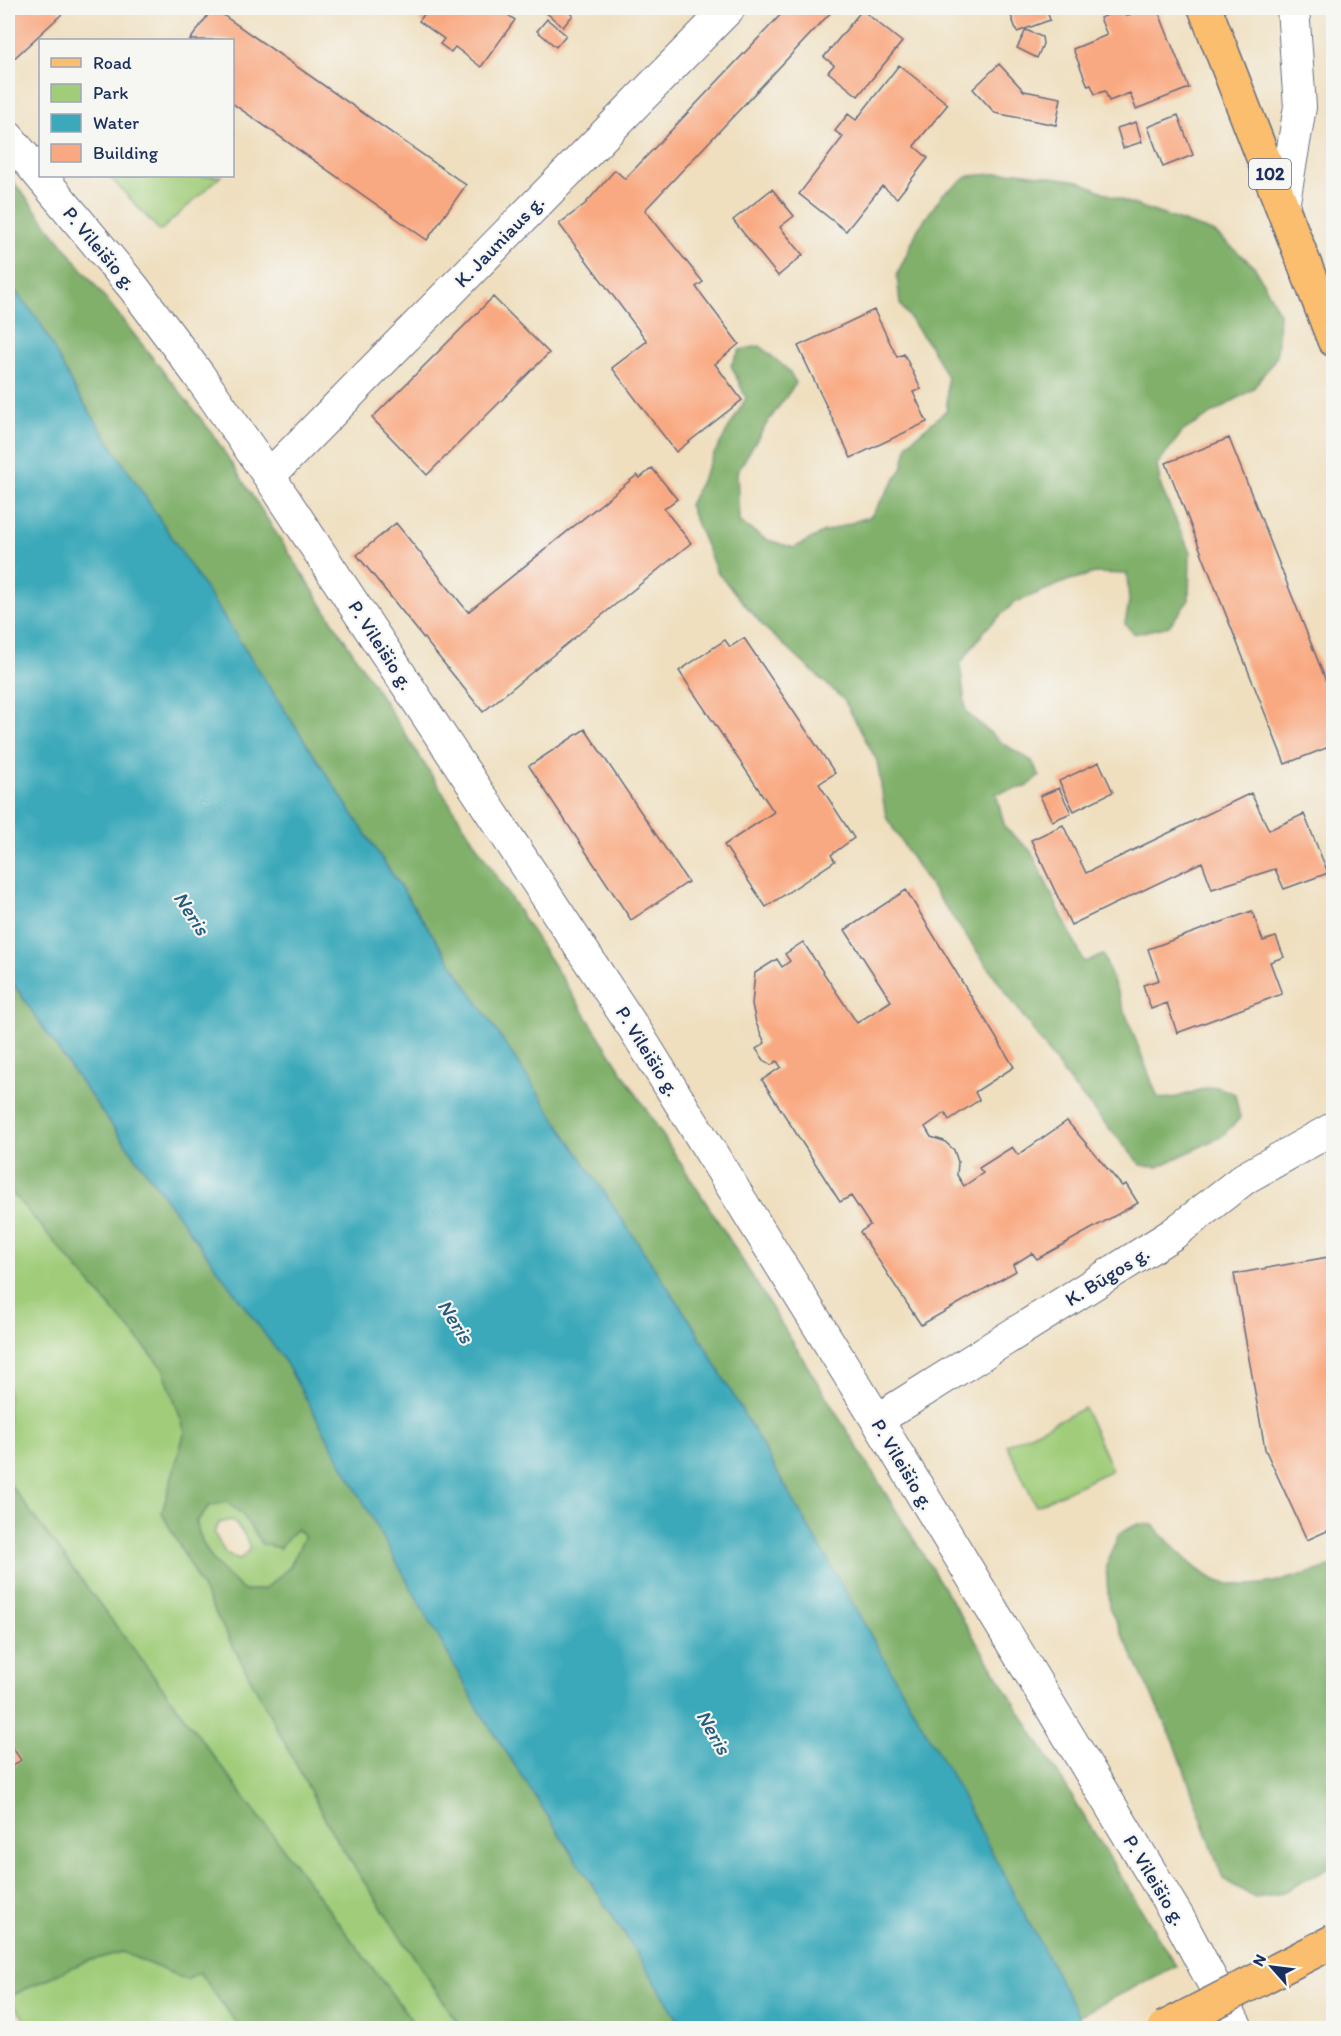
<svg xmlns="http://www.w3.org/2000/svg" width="1341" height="2036" viewBox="0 0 1341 2036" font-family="Itim,sans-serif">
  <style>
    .green { fill: #a1cd7a; stroke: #5e7e6c; stroke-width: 1.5; fill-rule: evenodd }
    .forest { fill: #80b06a; stroke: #4e7064; stroke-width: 1.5; fill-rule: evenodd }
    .water { fill: #3ba9ba; stroke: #2b6c8c; stroke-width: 1.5 }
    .building { fill: #f9a981 }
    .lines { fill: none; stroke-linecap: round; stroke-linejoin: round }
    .street-casing { stroke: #656d80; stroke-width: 34 }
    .primary-casing { stroke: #656d80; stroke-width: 36 }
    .street { stroke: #fff; stroke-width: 32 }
    .primary { stroke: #fbbd6e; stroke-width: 33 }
    .primary-bridge-casing { stroke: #656d80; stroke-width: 36; stroke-linecap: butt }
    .primary-bridge { stroke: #fbbd6e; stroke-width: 33 }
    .labels { text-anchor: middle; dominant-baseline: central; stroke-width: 4.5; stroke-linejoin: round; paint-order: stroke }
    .shield { fill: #f6f6f2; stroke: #5d6b8a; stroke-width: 1.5 }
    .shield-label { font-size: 18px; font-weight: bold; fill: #1b2f5e }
    .street-label { font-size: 20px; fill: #1b2f5e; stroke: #f6f6f2 }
    .water-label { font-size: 21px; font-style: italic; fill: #265a7e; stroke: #f6f6f2 }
  </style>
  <rect width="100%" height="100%" fill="#f6f6f2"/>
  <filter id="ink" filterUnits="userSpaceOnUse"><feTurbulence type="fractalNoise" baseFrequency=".0167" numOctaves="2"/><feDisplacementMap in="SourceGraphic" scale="12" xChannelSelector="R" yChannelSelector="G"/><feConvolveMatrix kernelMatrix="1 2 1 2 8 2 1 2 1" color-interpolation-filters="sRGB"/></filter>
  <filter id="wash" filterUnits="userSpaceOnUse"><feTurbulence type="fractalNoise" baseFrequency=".008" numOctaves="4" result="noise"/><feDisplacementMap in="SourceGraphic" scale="24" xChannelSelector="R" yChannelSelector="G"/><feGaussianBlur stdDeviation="1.35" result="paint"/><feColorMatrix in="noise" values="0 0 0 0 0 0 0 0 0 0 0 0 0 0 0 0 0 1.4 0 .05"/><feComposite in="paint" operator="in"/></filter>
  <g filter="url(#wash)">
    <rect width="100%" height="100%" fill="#efdfbf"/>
    <!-- green -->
    <path class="green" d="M 109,176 L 221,176 L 160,231 Z
      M 8,1188 L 163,1368 L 185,1431 L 162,1513 L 336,1839 L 461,2028 L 412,2028 L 410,2018 L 8,1482 Z
      M 1084,1408 L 1112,1470 L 1036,1506 L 1007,1445 Z
      M 226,1502 L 242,1514 L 262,1544 L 295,1529 L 305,1536 L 290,1567 L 265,1589 L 244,1591 C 219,1569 204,1556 196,1522 L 209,1506 ZM 232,1520 L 244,1534 L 250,1549 L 239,1560 L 226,1554 L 214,1533 L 219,1523 Z
      M 122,1952 L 187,1980 L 199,1972 L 240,2028 L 31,2028 L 8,1997 L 84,1962 Z"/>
    <!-- forest -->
    <path class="forest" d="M 1018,172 L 1079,181 L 1121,200 L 1215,233 L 1254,266 L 1279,312 L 1277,356 L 1253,389 L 1183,431 L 1157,465 L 1161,487 L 1190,552 L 1189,600 L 1169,626 L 1134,634 L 1125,624 L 1129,602 L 1127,574 L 1095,573 L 1067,581 L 1014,603 L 985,630 L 960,664 L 966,712 L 1002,743 L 1032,761 L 1040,776 L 1026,787 L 996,793 L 1005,828 L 1031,851 L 1084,962 L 1103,955 L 1158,1098 C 1179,1102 1202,1085 1216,1087 C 1223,1088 1229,1092 1235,1094 L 1240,1118 L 1221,1137 L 1158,1167 L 1141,1165 L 1071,1084 L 920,871 L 886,817 L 877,761 L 844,700 L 765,628 L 717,572 L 689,505 L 714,454 L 746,398 L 731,365 L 740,350 L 760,346 L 789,371 L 796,383 L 767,423 L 737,472 L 739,522 L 765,539 L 794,548 L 822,533 L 871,516 L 902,469 L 908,443 L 947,410 L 947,377 L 932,349 L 900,304 L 897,275 L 918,229 L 943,194 L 969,176 Z
      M 8,175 L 212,433 L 728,1237 L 1176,1966 L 1078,2016 L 952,1777 L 694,1327 L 380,856 L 74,388 L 40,322 L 8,282 Z
      M 8,976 L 79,1080 L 286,1363 L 479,1710 L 656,1983 L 683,2028 L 461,2028 L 336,1839 L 162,1513 L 185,1431 L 163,1368 L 8,1188 ZM 226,1502 L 242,1514 L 262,1544 L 280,1548 L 296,1529 L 305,1536 L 290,1567 L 265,1589 L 244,1591 C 219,1569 204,1556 196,1522 L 209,1506 Z
      M 8,1482 L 410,2018 L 412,2028 L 240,2028 L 199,1972 L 187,1980 L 122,1952 L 84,1962 L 8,1997 Z
      M 1138,1524 L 1153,1525 C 1172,1545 1197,1576 1224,1583 C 1260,1591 1300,1575 1333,1566 L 1333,1866 L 1277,1895 L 1255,1898 L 1223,1879 L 1175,1744 L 1109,1607 L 1106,1566 L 1119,1533 Z"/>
    <!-- water -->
    <path class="water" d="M 8,282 L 40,322 L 74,388 L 380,856 L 694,1327 L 952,1777 L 1085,2028 L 683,2028 L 656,1983 L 479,1710 L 286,1363 L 79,1080 L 8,976 Z"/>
    <g id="blocks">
      <!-- building -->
      <path class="building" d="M 8,8 L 57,8 L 62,14 L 9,63 Z
        M 213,8 L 466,185 L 427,240 L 232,103 L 232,40 L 190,40 Z
        M 429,8 L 498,8 L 515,20 L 481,67 L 455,47 L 451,52 L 440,44 L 444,39 L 419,21 Z
        M 546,8 L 564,8 L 573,15 L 563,27 L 543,10 Z
        M 787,8 L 835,8 L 645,210 L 703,282 L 696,287 L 739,344 L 715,364 L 742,400 L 676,452 L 612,368 L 647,341 L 559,224 L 585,204 L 615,170 L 625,179 Z
        M 1017,8 L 1046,8 L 1050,20 L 1017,32 L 1009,10 Z
        M 1146,8 L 1157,8 L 1189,88 L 1136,109 L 1130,93 L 1109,101 L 1105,91 L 1095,94 L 1091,85 L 1088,86 L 1073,49 L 1107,35 L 1100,18 L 1123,9 L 1126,16 Z
        M 862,10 L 902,42 L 858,96 L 828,72 L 834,65 L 824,57 Z
        M 547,19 L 566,35 L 556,47 L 537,31 Z
        M 1026,30 L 1042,37 L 1043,44 L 1037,58 L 1017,48 Z
        M 999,64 L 1024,91 L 1061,98 L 1056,125 L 995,113 L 973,89 Z
        M 899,65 L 948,104 L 914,146 L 928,158 L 897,198 L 882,186 L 846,231 L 799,194 L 843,137 L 835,131 L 848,114 L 856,120 Z
        M 1178,115 L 1193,155 L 1163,167 L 1148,127 Z
        M 1136,122 L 1142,142 L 1123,148 L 1117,128 Z
        M 772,189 L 794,216 L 780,227 L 803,255 L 778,276 L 733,220 Z
        M 493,297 L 549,353 L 427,475 L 372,418 Z
        M 874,310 L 897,357 L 904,354 L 921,389 L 913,392 L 927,422 L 851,458 L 798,346 Z
        M 1229,438 L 1334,701 L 1334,745 L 1285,764 L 1166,463 Z
        M 652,468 L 677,499 L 664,509 L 691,543 L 483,712 L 357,555 L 396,523 L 468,612 L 637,475 L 640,478 Z
        M 744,638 L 835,773 L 819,784 L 854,838 L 831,855 L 835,861 L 766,907 L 724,845 L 774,812 L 679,671 L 725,640 L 730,647 Z
        M 585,729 L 688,882 L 631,920 L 529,766 Z
        M 1099,762 L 1113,792 L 1074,811 L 1059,781 Z
        M 1059,788 L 1071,813 L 1052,821 L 1040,796 Z
        M 1251,793 L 1269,830 L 1304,814 L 1328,873 L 1284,889 L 1275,869 L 1212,889 L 1202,862 L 1071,925 L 1031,840 L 1063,825 L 1086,873 Z
        M 906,890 L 1014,1067 L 975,1092 L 979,1100 L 949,1120 L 945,1113 L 925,1127 L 931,1137 L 944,1141 L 954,1150 L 958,1162 L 957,1175 L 964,1186 L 983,1173 L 979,1168 L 1012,1147 L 1018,1155 L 1067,1121 L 1122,1186 L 1126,1184 L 1138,1203 L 1037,1259 L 1032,1253 L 1013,1265 L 1016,1271 L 921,1325 L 860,1232 L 870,1225 L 851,1196 L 840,1202 L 762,1080 L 781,1067 L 777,1061 L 771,1065 L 764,1060 L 756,1049 L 765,1043 L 756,1023 L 752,1004 L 755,973 L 777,959 L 782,967 L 790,961 L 785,954 L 803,942 L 857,1023 L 891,1001 L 845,930 Z
        M 1252,911 L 1263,941 L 1276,937 L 1284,957 L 1270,962 L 1282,994 L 1177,1033 L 1167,1003 L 1151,1009 L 1143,985 L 1159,980 L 1148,949 Z
        M 1334,1256 L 1334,1528 L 1307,1540 L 1265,1449 L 1234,1274 Z
        M 8,1741 L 21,1760 L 8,1769 Z"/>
    </g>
  </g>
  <g filter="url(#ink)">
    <use href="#blocks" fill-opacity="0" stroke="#656d80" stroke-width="1.5"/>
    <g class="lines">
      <!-- street casing -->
      <g class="street-casing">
        <path id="street" d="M 8,137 L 134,288 L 198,374 L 269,476 L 635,1030 L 877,1420 L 1178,1917 L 1237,2028
          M 1283,207 L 1300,107 L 1293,8
          M 269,476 L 729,8
          M 877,1420 L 1173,1234 L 1245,1178 L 1334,1128"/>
      </g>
      <!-- primary casing -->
      <g class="primary-casing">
        <path id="primary" d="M 1205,8 L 1334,340"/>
      </g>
      <!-- street -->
      <use href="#street" class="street"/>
      <!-- primary -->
      <use href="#primary" class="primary"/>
      <!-- primary-bridge casing -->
      <g class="primary-bridge-casing">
        <path id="primary-bridge" d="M 1164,2028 L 1334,1941"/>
      </g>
      <!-- primary-bridge -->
      <use href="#primary-bridge" class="primary-bridge"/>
    </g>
  </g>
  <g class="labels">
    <!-- shield labels -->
    <rect class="shield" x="1249" y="159" width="42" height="30" rx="4.5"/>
    <g class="shield-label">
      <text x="1270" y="174">102</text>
    </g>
    <!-- street labels -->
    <g class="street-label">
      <text transform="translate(499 241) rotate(-46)">K. Jauniaus g.</text>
      <text transform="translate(100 248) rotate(50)">P. Vileišio g.</text>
      <text transform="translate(381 645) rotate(57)">P. Vileišio g.</text>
      <text transform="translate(648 1051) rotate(58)">P. Vileišio g.</text>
      <text transform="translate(1107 1276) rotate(-32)">K. Būgos g.</text>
      <text transform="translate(903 1464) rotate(59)">P. Vileišio g.</text>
      <text transform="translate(1155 1880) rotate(59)">P. Vileišio g.</text>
    </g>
    <!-- water labels -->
    <g class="water-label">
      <text transform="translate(192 913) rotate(57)">Neris</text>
      <text transform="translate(456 1321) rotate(57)">Neris</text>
      <text transform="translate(714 1732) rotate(60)">Neris</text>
    </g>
  </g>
  <!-- margin -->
  <rect width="1341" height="2036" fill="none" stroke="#f6f6f2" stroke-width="30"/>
  <!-- legend -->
  <rect x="39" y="39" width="195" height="138" fill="#f6f6f2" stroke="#9ea6b7" stroke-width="1.5"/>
  <rect x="51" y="58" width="30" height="9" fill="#fbbd6e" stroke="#9ea6b7" stroke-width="1.5"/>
  <text x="93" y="69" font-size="18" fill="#1b2f5e">Road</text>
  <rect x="51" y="84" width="30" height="18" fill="#a1cd7a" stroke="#9ea6b7" stroke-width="1.5"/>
  <text x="93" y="99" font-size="18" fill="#1b2f5e">Park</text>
  <rect x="51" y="114" width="30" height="18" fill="#3ba9ba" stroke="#9ea6b7" stroke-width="1.5"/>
  <text x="93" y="129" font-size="18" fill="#1b2f5e">Water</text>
  <rect x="51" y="144" width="30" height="18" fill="#f9a981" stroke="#9ea6b7" stroke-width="1.5"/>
  <text x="93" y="159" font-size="18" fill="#1b2f5e">Building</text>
  <!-- north arrow -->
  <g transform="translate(1272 1967) rotate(298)" stroke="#f6f6f2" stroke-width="4.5" paint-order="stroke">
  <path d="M0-4.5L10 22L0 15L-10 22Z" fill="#1b2f5e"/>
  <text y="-9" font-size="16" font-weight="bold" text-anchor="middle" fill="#1b2f5e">N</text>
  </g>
</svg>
